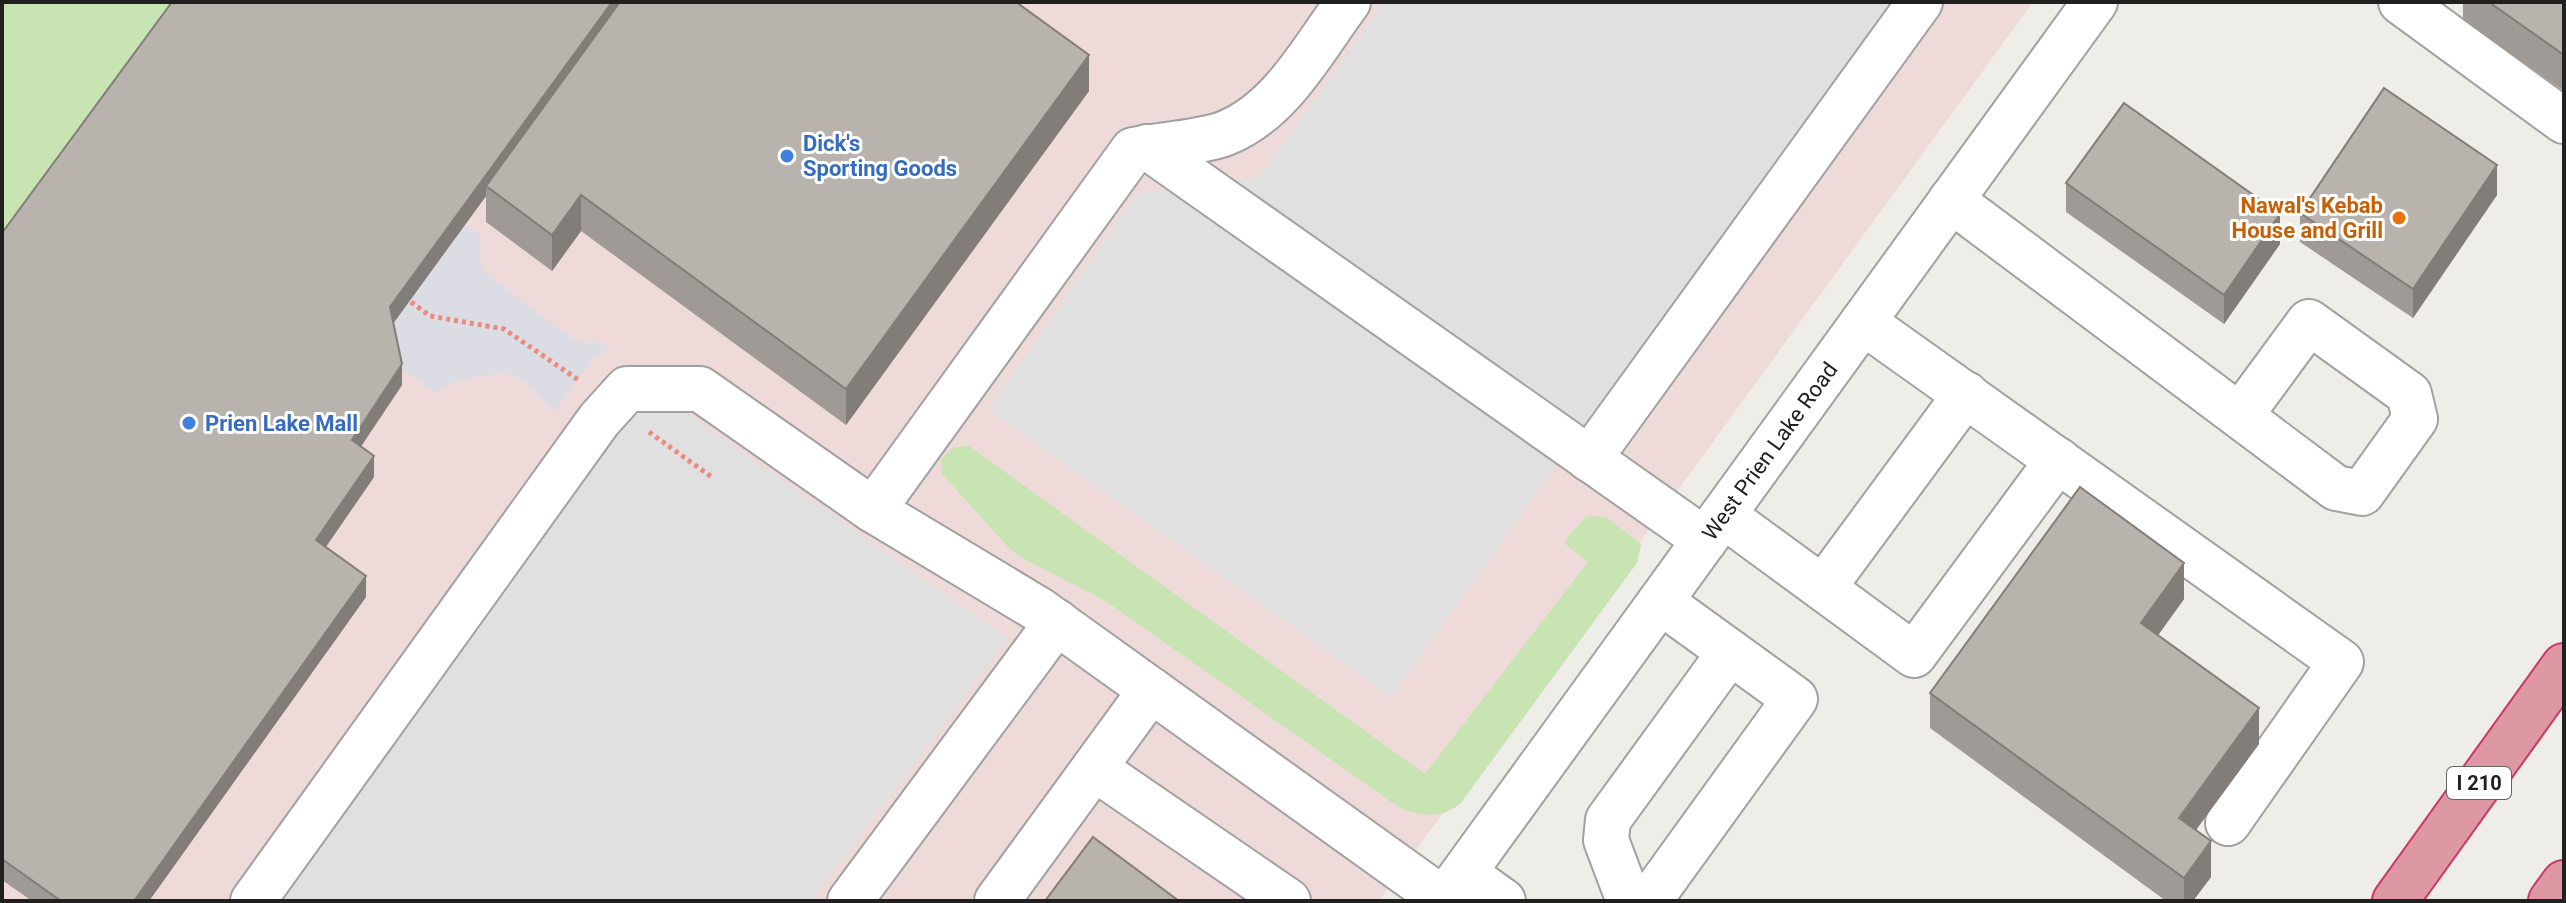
<svg xmlns="http://www.w3.org/2000/svg" width="2566" height="903" viewBox="0 0 2566 903" font-family="Roboto,sans-serif">
  <style>
    .commercial { fill: #eedad9 }
    .grass { fill: #c9e4b3 }
    .parking { fill: #e0e0e0 }
    .plaza { fill: #dcdce5 }
    .lines { fill: none; stroke-linecap: round; stroke-linejoin: round }
    .minor-casing { stroke: #a1a1a1; stroke-width: 48 }
    .highway-casing { stroke: #c93966; stroke-width: 48 }
    .path { stroke: #ec8b7c; stroke-width: 5; stroke-dasharray: 4 4; stroke-linecap: butt }
    .minor { stroke: #fff; stroke-width: 44 }
    .highway { stroke: #de98a3; stroke-width: 44 }
    .wall { fill: #9f9a95 }
    .shaded-wall { fill: #827d79 }
    .building { fill: #b9b3ad; stroke: #827d79; stroke-width: 2 }
    .shop-dot { fill: #3f7fe0; stroke: #fff; stroke-width: 3 }
    .food-dot { fill: #e8710a; stroke: #fff; stroke-width: 3 }
    .labels { text-anchor: middle; dominant-baseline: central; stroke-width: 6; stroke-linejoin: round; paint-order: stroke }
    .shield { fill: #fff; stroke: #636363; stroke-width: 2 }
    .shield-label { font-size: 20px; font-weight: bold; fill: #202020 }
    .shop-label { font-size: 22px; font-weight: bold; fill: #366cbe; stroke: #fff; text-anchor: start }
    .food-label { font-size: 22px; font-weight: bold; fill: #c56008; stroke: #fff; text-anchor: end }
    .street-label { font-size: 22px; fill: #202020; stroke: #fff }
  </style>
  <rect width="100%" height="100%" fill="#efede7"/>
  <!-- commercial -->
  <path class="commercial" d="M 2,2 L 2033,2 L 1379,901 L 2,901 Z"/>
  <!-- grass -->
  <path class="grass" d="M 2,2 L 187,2 L 2,254 Z
    M 969,446 L 1425,774 L 1588,562 L 1565,544 L 1566,539 L 1587,516 L 1606,517 L 1641,544 L 1637,563 L 1460,804 C 1440,819 1422,816 1400,808 L 1104,600 L 1024,559 L 1009,548 L 942,474 L 941,460 L 953,447 Z"/>
  <!-- parking -->
  <path class="parking" d="M 1385,2 L 1889,2 L 1391,697 L 989,410 L 1136,194 L 1259,177 Z
    M 652,389 L 1008,638 L 811,901 L 283,901 Z"/>
  <!-- plaza -->
  <path class="plaza" d="M 466,225 L 479,234 L 480,263 L 485,273 L 573,339 L 586,343 L 600,341 L 609,349 L 591,361 L 554,412 L 533,389 L 516,376 L 502,372 L 450,383 L 436,393 L 398,366 L 389,328 Z"/>
  <g class="lines">
    <!-- minor casing -->
    <g class="minor-casing">
      <g id="minor">
        <path d="M 2401,2 L 2564,121"/>
        <path d="M 1147,147 L 1705,540"/>
        <path d="M 1951,200 L 2336,488 L 2362,493 L 2415,419 L 2409,394 L 2309,322 L 2240,416"/>
        <path d="M 1863,322 L 2341,662 L 2228,823"/>
        <path d="M 1589,459 L 1920,2"/>
        <path d="M 873,510 L 1133,150 C 1158,145 1204,142 1226,133 C 1282,110 1313,49 1348,2"/>
        <path d="M 1723,515 L 1914,655 L 2058,460"/>
        <path d="M 1823,588 L 1966,394"/>
        <path d="M 1094,768 L 1288,901"/>
        <path d="M 1464,873 L 1503,901"/>
        <path d="M 253,901 L 599,420 L 627,389 L 700,389 L 873,510 L 1038,609 L 1444,900"/>
        <path d="M 850,901 L 1057,622"/>
        <path d="M 997,901 L 1151,690"/>
        <path id="s1" d="M 1443,901 L 2095,2"/>
        <path d="M 1629,901 L 1606,840 L 1608,820 L 1730,652"/>
        <path d="M 1649,901 L 1795,699 L 1661,602"/>
      </g>
    </g>
    <!-- highway casing -->
    <g class="highway-casing">
      <path id="highway" d="M 2395,901 L 2564,666
        M 2551,901 L 2564,883"/>
    </g>
    <!-- path -->
    <path class="path" d="M 411,302 L 430,316 L 504,329 L 580,381
      M 649,432 L 713,478"/>
    <!-- minor -->
    <use href="#minor" class="minor"/>
    <!-- highway -->
    <use href="#highway" class="highway"/>
  </g>
  <!-- wall -->
  <path class="wall" d="M 2463,2 L 2564,2 L 2564,91 L 2463,20 Z
    M 1089,91 L 846,425 L 581,231 L 552,271 L 486,222 L 486,196 L 393,323 L 402,385 L 361,446 L 374,477 L 326,547 L 366,597 L 149,901 L 32,901 L 2,880 L 2,233 Z
    M 2066,183 L 2280,244 L 2224,324 L 2066,212 Z
    M 2497,195 L 2413,318 L 2300,242 L 2300,213 Z
    M 2184,599 L 2158,635 L 2259,744 L 2196,830 L 2211,877 L 2193,901 L 2166,901 L 1930,728 L 1930,693 Z"/>
  <!-- shaded-wall -->
  <path class="shaded-wall" d="M 612,2 L 628,2 L 486,186 L 486,196 L 390,328 L 390,307 Z
    M 1089,55 L 1089,91 L 846,425 L 846,389 Z
    M 2497,165 L 2497,195 L 2413,318 L 2413,289 Z
    M 581,195 L 581,231 L 552,271 L 552,235 Z
    M 2280,214 L 2280,244 L 2224,324 L 2224,295 Z
    M 402,364 L 402,385 L 352,460 L 352,440 Z
    M 374,456 L 374,477 L 316,561 L 316,540 Z
    M 2184,563 L 2184,599 L 2141,659 L 2141,623 Z
    M 366,576 L 366,597 L 149,901 L 134,901 Z
    M 2259,708 L 2259,744 L 2179,853 L 2179,818 Z
    M 2211,841 L 2211,877 L 2193,901 L 2184,901 L 2184,878 Z"/>
  <!-- building -->
  <path class="building" d="M 172,2 L 612,2 L 390,307 L 402,364 L 352,440 L 374,456 L 316,540 L 366,576 L 134,901 L 61,901 L 2,859 L 2,233 Z
    M 620,2 L 1016,2 L 1089,55 L 846,389 L 581,195 L 552,235 L 486,186 Z
    M 2489,2 L 2564,2 L 2564,55 Z
    M 2384,88 L 2497,165 L 2413,289 L 2300,213 Z
    M 2124,103 L 2280,214 L 2224,295 L 2066,183 Z
    M 2080,487 L 2184,563 L 2141,623 L 2259,708 L 2179,818 L 2211,841 L 2184,878 L 1930,693 Z
    M 1093,837 L 1179,901 L 1045,901 Z"/>
  <!-- markers -->
  <g class="shop-dot">
    <circle cx="787" cy="156" r="8"/>
    <circle cx="189" cy="423" r="8"/>
  </g>
  <circle class="food-dot" cx="2399" cy="218" r="8"/>
  <g class="labels">
    <!-- shield labels -->
    <rect class="shield" x="2447" y="767" width="64" height="32" rx="6"/>
    <g class="shield-label">
      <text x="2479" y="783">I 210</text>
    </g>
    <!-- shop labels -->
    <g class="shop-label">
      <text x="803" y="143">Dick's<tspan x="803" dy="25">Sporting Goods</tspan></text>
      <text x="205" y="423">Prien Lake Mall</text>
    </g>
    <!-- food labels -->
    <g class="food-label">
      <text x="2383" y="205">Nawal's Kebab<tspan x="2383" dy="25">House and Grill</tspan></text>
    </g>
    <!-- street labels -->
    <g class="street-label">
      <text stroke="none"><textPath href="#s1" startOffset="556">West Prien Lake Road</textPath></text>
    </g>
  </g>
  <!-- border -->
  <rect width="2566" height="903" fill="none" stroke="#202020" stroke-width="8"/>
</svg>
